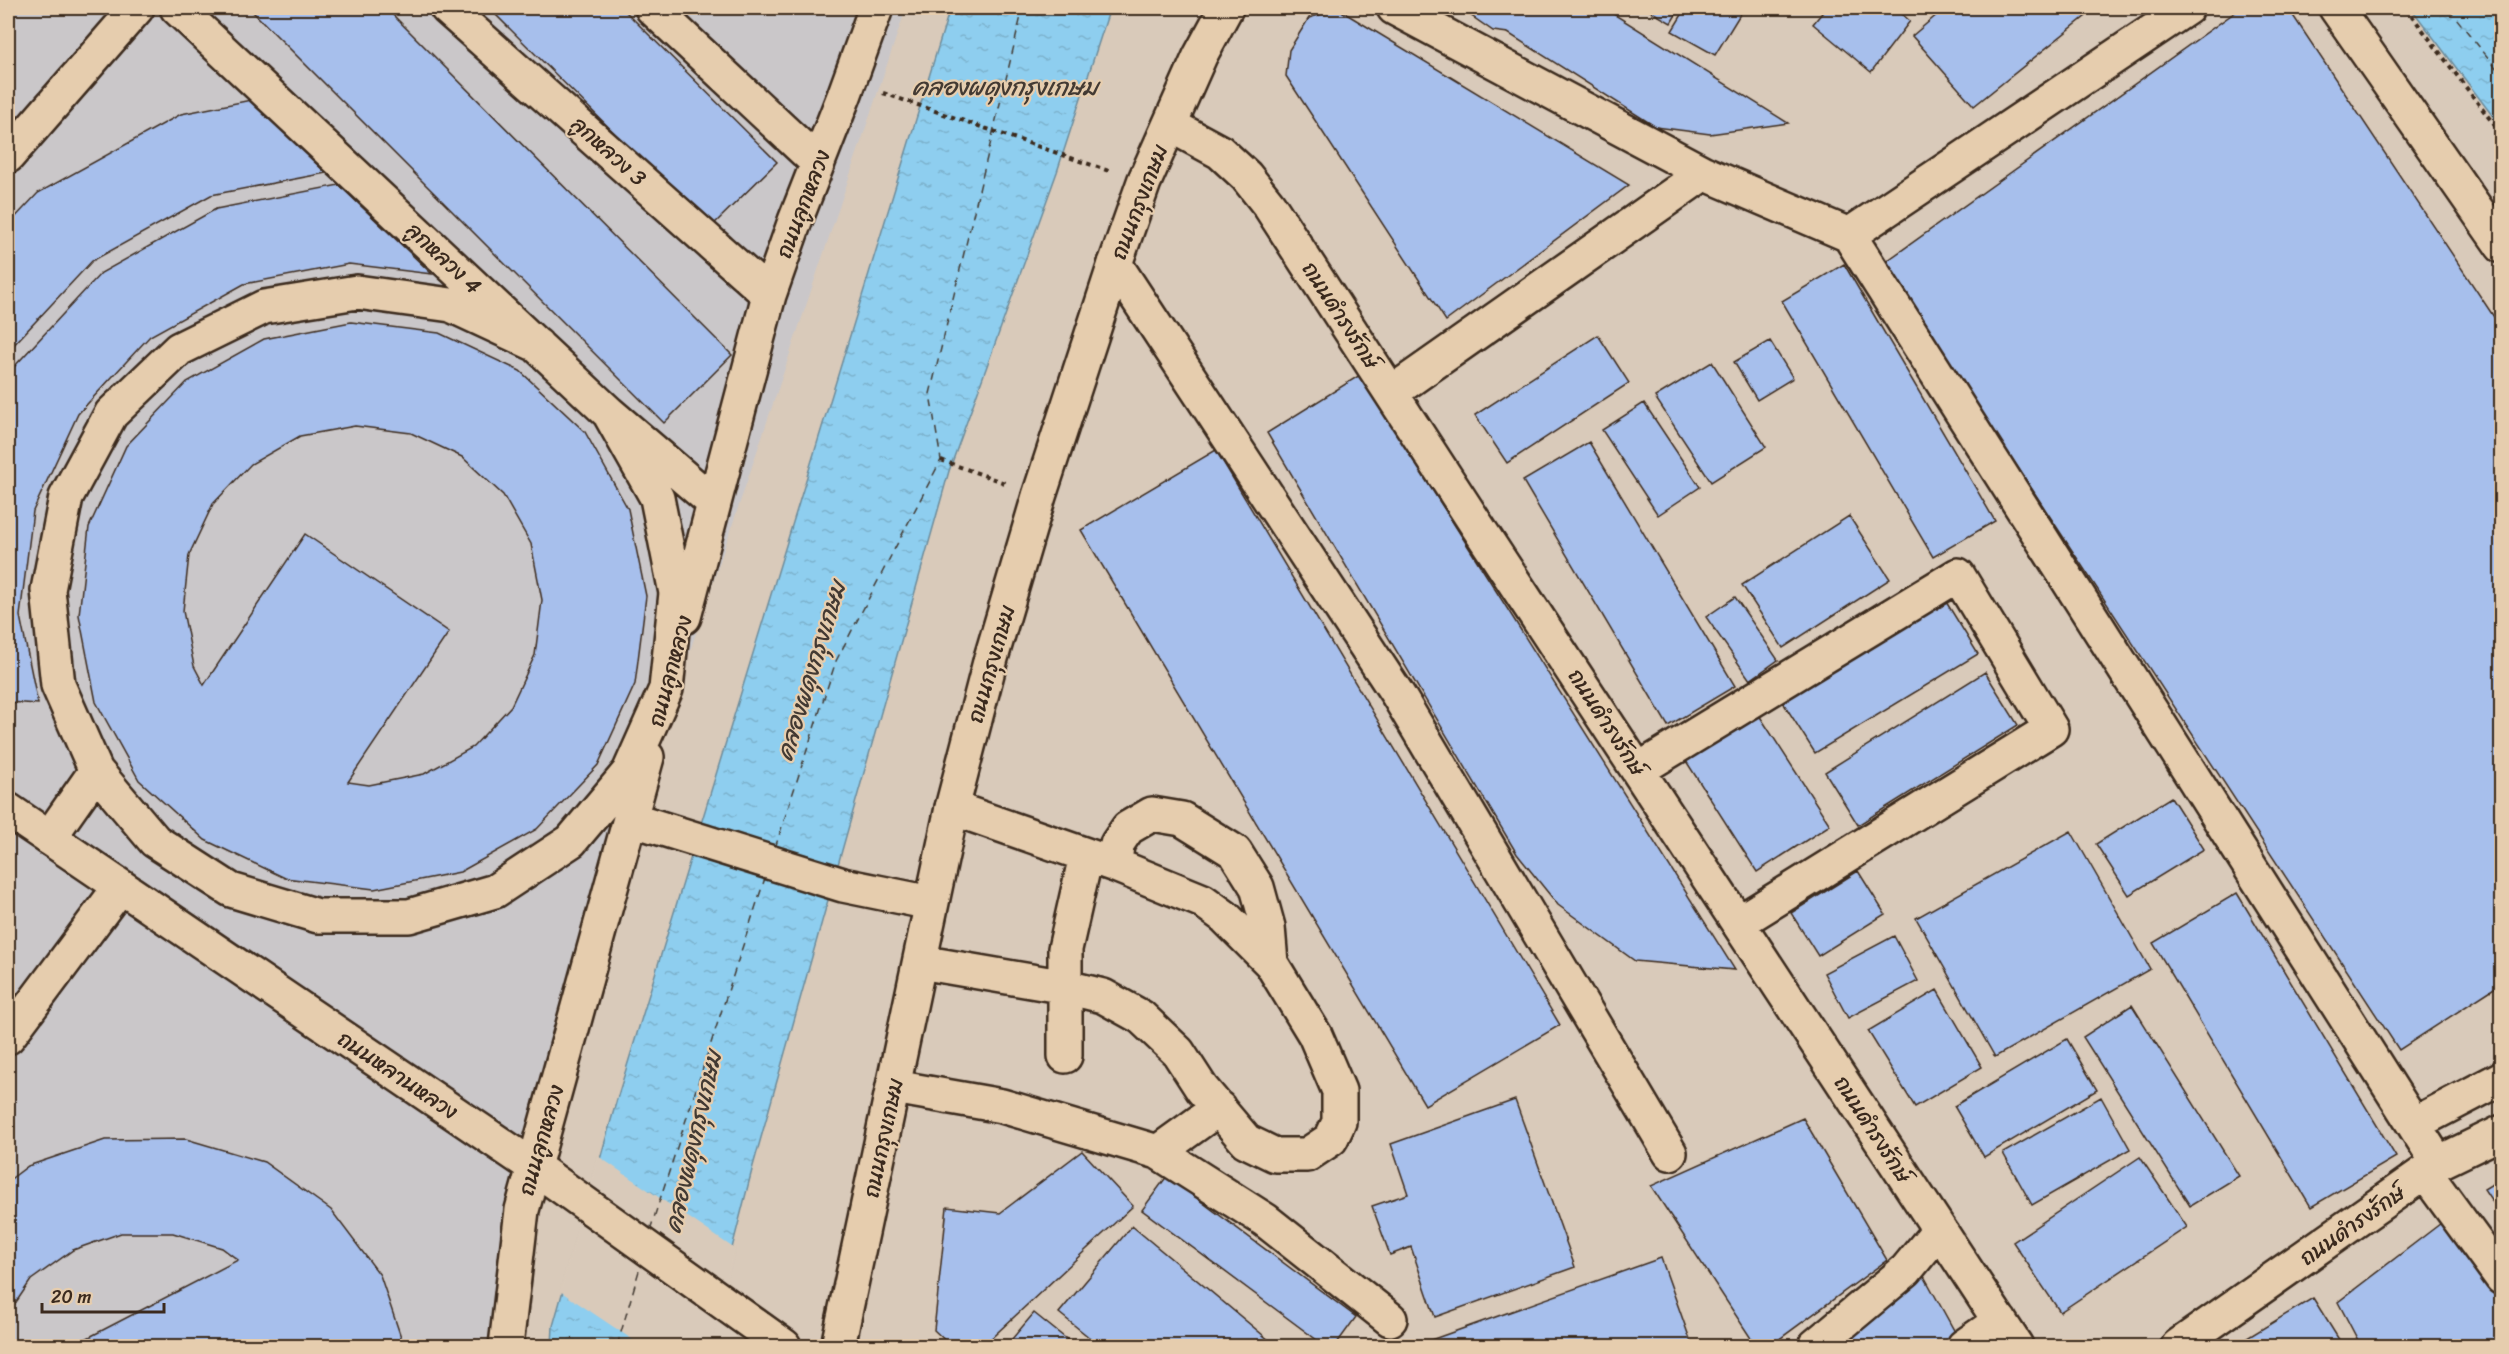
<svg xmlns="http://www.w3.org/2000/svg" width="2509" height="1354" viewBox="0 0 2509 1354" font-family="Sriracha,'Playpen Sans Thai',sans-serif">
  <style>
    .built { fill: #cac7c9 }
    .water { fill: url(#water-ripples); stroke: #6d8c9b; stroke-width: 1.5 }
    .pier { fill: #d9caba }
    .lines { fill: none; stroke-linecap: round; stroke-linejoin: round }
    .ferry { stroke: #433a33; stroke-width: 1.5; stroke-dasharray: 8 6; stroke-linecap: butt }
    .building { fill: #a7bfec; stroke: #3b2a1e; stroke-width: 1.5; fill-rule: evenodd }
    .minor-casing { stroke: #3b2a1e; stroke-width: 38 }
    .major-casing { stroke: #3b2a1e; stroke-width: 38 }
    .path { stroke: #3b2a1e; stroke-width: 4; stroke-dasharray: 4.5 4.5; stroke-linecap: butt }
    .minor { stroke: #e6cdae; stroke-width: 33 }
    .major { stroke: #e6cdae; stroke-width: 33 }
    .labels { text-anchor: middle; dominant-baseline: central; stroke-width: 4.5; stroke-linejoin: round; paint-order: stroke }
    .street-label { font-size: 22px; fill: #3b2a1e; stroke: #e6cdae }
    .water-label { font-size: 24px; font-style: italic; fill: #433a33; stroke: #e6cdae }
  </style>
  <defs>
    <pattern id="water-ripples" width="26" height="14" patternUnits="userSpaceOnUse" patternTransform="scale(1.5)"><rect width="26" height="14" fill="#8eceef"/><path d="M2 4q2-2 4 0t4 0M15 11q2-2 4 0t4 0" fill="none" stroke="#7bb1cc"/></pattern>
  </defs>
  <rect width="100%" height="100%" fill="#d9caba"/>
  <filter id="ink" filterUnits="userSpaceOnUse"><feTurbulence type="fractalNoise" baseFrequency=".0167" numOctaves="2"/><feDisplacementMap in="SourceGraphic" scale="12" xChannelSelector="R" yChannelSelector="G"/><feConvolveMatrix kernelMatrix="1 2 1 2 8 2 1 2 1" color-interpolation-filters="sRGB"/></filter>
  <g filter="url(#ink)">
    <!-- built -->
    <path class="built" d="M 8,8 L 906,8 L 528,1133 L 489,1346 L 8,1346 Z"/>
    <!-- water -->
    <path class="water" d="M 950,8 L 1110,8 L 1057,172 L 949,471 L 753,1166 L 707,1346 L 552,1346 L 553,1326 L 617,1099 Z
      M 2411,8 L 2501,8 L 2501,127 Z"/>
    <!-- pier -->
    <path class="pier" d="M 598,1156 L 735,1249 L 710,1346 L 642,1346 L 560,1291 Z"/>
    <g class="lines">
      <!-- ferry -->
      <path class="ferry" d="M 2448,8 L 2502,75
        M 775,848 L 836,661 L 941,460 L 930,394 L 1023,8
        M 650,1230 L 765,878
        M 617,1346 L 641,1264"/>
    </g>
    <!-- building -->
    <path class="building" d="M 249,8 L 386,8 L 732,355 L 664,423 Z
      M 489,8 L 622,8 L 777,162 L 710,228 Z
      M 1460,8 L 1604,8 L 1788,123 L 1710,134 L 1656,127 L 1508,33 L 1493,31 Z
      M 1645,8 L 1680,8 L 1671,23 Z
      M 1686,8 L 1736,8 L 1742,11 L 1715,55 L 1672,31 Z
      M 1826,8 L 1895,8 L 1910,21 L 1871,72 L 1813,24 Z
      M 1945,8 L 2096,8 L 1974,106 L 1912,36 Z
      M 2241,8 L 2288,8 L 2502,329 L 2502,983 L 2399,1050 L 1884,263 Z
      M 1338,9 L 1629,185 L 1446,321 L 1286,76 L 1289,50 L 1309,18 Z
      M 251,100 L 326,173 L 211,195 L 92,261 L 8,351 L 8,225 L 38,193 L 181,114 Z
      M 339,185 L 432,274 L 349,264 L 244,284 L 150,336 L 78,414 L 33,511 L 20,616 L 38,704 L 8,702 L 8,378 L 12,369 L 101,273 L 216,209 Z
      M 1844,264 L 1995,521 L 1933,557 L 1782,301 Z
      M 351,322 L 439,333 L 520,371 L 585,432 L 628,509 L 646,596 L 635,684 L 598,765 L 537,829 L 460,872 L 374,889 L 285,878 L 205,840 L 139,780 L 96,702 L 79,615 L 89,527 L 126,446 L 187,382 L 264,339 ZM 355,426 L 411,433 L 462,457 L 503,495 L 531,544 L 542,600 L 535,655 L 511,706 L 473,747 L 424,774 L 369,785 L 348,782 L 449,632 L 305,534 L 204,685 L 194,666 L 183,611 L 189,555 L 213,504 L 251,464 L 300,436 Z
      M 1598,335 L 1629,383 L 1507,463 L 1475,415 Z
      M 1770,341 L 1793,378 L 1757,400 L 1734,362 Z
      M 1712,362 L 1766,447 L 1711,482 L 1655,397 Z
      M 1360,375 L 1735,970 L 1635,961 L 1558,905 L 1517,854 L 1267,433 Z
      M 1644,403 L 1700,487 L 1658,515 L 1602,430 Z
      M 1589,442 L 1735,686 L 1668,726 L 1523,481 Z
      M 1216,450 L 1560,1025 L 1425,1105 L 1081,530 Z
      M 1849,516 L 1890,579 L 1783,648 L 1742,585 Z
      M 1940,592 L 1978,654 L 1815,753 L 1777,693 Z
      M 1735,597 L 1778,660 L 1750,680 L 1706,617 Z
      M 1985,672 L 2018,725 L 1858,825 L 1825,772 Z
      M 1759,715 L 1830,825 L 1757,872 L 1686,761 Z
      M 2171,797 L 2204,849 L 2129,895 L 2096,844 Z
      M 2071,831 L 2150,969 L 1995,1057 L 1916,918 Z
      M 1858,871 L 1885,914 L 1818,956 L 1791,913 Z
      M 2237,893 L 2396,1157 L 2311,1207 L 2153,943 Z
      M 1894,936 L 1918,981 L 1848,1018 L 1824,973 Z
      M 1937,990 L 1982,1067 L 1915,1107 L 1868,1031 Z
      M 2132,1005 L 2239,1176 L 2190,1206 L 2083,1037 Z
      M 2067,1039 L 2097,1090 L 1984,1157 L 1954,1106 Z
      M 2101,1097 L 2130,1149 L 2032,1205 L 2003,1153 Z
      M 1515,1100 L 1575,1267 L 1435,1317 L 1411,1247 L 1390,1255 L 1372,1206 L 1408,1194 L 1391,1144 Z
      M 1803,1118 L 1887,1260 L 1770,1346 L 1756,1346 L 1651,1186 Z
      M 186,1139 L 264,1162 L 331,1210 L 380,1275 L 404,1346 L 72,1346 L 238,1260 L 222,1248 L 173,1233 L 121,1233 L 73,1250 L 31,1280 L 8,1314 L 8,1181 L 28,1166 L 105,1140 Z
      M 1082,1151 L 1133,1206 L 983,1346 L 951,1346 L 934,1330 L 947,1207 L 1000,1213 Z
      M 2140,1157 L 2187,1227 L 2060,1312 L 2013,1242 Z
      M 1167,1176 L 1356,1317 L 1335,1346 L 1325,1346 L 1142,1210 Z
      M 2502,1178 L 2502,1216 L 2484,1189 Z
      M 2449,1217 L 2502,1301 L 2502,1346 L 2361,1346 L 2338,1302 Z
      M 1132,1226 L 1276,1346 L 1100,1346 L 1059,1313 Z
      M 1661,1258 L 1692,1345 L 1688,1346 L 1414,1346 Z
      M 1924,1276 L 1961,1343 L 1956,1346 L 1839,1346 Z
      M 2313,1298 L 2343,1346 L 2234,1346 Z
      M 1034,1313 L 1075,1346 L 1006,1346 Z"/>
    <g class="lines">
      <!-- minor casing -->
      <g class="minor-casing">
        <path id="minor" d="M 177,8 L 609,413 L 714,503
          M 447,8 L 769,295
          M 652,8 L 818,163
          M 1394,8 L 1704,173 L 1849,235 L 2438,1163
          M 2336,8 L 2502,246
          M 1170,125 L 1220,152 L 1246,176 L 1269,205 L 1474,521 L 2016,1346
          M 8,156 L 137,8
          M 1849,235 L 2187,8
          M 1115,264 L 1398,695 L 1670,1153
          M 537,345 L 451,305 L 357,292 L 264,307 L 179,349 L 111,414 L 66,497 L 48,590 L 58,685 L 96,771 L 155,841 L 231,890 L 318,916 L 409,916 L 495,891 L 571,841 L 629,772 L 666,689 L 676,593 L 657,498 L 609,413
          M 1391,393 L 1704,173
          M 684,617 L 769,295 L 795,221 L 844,96 L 876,8
          M 1638,770 L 1958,575 L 2051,729 L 1738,923
          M 631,819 L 843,885 L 931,903
          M 49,838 L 96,771
          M 1115,865 L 1117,844 L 1128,828 L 1152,814 L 1182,819 L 1235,852 L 1257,887 L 1268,927 L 1271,963
          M 920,962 L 1066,987 L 1103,996 L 1141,1017 L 1178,1052 L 1202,1089 L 1246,1141 L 1275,1155 L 1307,1155 L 1331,1139 L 1339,1122 L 1339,1091 L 1315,1035 L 1271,963 L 1225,917 L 1203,901 L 1115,865 L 952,808
          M 8,1037 L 120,887
          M 1065,1056 L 1065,949 L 1086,856
          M 894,1087 L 1002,1106 L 1158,1152 L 1265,1220 L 1390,1319
          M 2414,1124 L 2502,1078
          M 1158,1152 L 1219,1108
          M 2426,1174 L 2502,1278
          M 506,1346 L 522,1210 L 647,757
          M 1815,1346 L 1906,1270 L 1939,1230
          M 1964,1346 L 2000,1321
          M 2178,1346 L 2438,1163 L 2502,1132"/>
      </g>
      <!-- major casing -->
      <g class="major-casing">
        <path id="major" d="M 8,810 L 534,1167 L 784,1346
          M 838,1346 L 952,808 L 991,658 L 1039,496 L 1115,264 L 1144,182 L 1200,56 L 1226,8"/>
      </g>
      <!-- path -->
      <path class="path" d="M 2406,8 L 2502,135
        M 883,93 L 1109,171
        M 941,460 L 1005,483"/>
      <!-- minor -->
      <use href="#minor" class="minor"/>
      <!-- major -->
      <use href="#major" class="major"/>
    </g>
  </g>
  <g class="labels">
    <!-- street labels -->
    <g class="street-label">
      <text transform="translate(609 151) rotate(42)">ลูกหลวง 3</text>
      <text transform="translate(1139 202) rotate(-69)">ถนนกรุงเกษม</text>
      <text transform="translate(803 204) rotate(-69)">ถนนลูกหลวง</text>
      <text transform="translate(444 258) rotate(43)">ลูกหลวง 4</text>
      <text transform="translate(1341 315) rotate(57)">ถนนดำรงรักษ์</text>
      <text transform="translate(991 664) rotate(-74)">ถนนกรุงเกษม</text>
      <text transform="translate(670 671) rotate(-75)">ถนนลูกหลวง</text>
      <text transform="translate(1607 722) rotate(57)">ถนนดำรงรักษ์</text>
      <text transform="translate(398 1075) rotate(34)">ถนนหลานหลวง</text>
      <text transform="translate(1873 1129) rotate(57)">ถนนดำรงรักษ์</text>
      <text transform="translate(883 1138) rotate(-78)">ถนนกรุงเกษม</text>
      <text transform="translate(541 1140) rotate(-74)">ถนนลูกหลวง</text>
      <text transform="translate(2352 1225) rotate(-35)">ถนนดำรงรักษ์</text>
    </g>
    <!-- water labels -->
    <g class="water-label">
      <text x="1005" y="87">คลองผดุงกรุงเกษม</text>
      <text transform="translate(811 671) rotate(-73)">คลองผดุงกรุงเกษม</text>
      <text transform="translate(693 1142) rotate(-77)">คลองผดุงกรุงเกษม</text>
    </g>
  </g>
  <!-- margin -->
  <rect width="2509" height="1354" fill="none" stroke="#e6cdae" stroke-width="30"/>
  <rect x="15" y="15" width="2479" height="1324" fill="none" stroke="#3b2a1e" stroke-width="2" filter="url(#ink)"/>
  <!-- scale -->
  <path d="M42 1303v9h122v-9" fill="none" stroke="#3b2a1e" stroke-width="3"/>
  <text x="51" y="1303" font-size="18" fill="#3b2a1e" stroke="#e6cdae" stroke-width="4.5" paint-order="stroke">20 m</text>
</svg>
